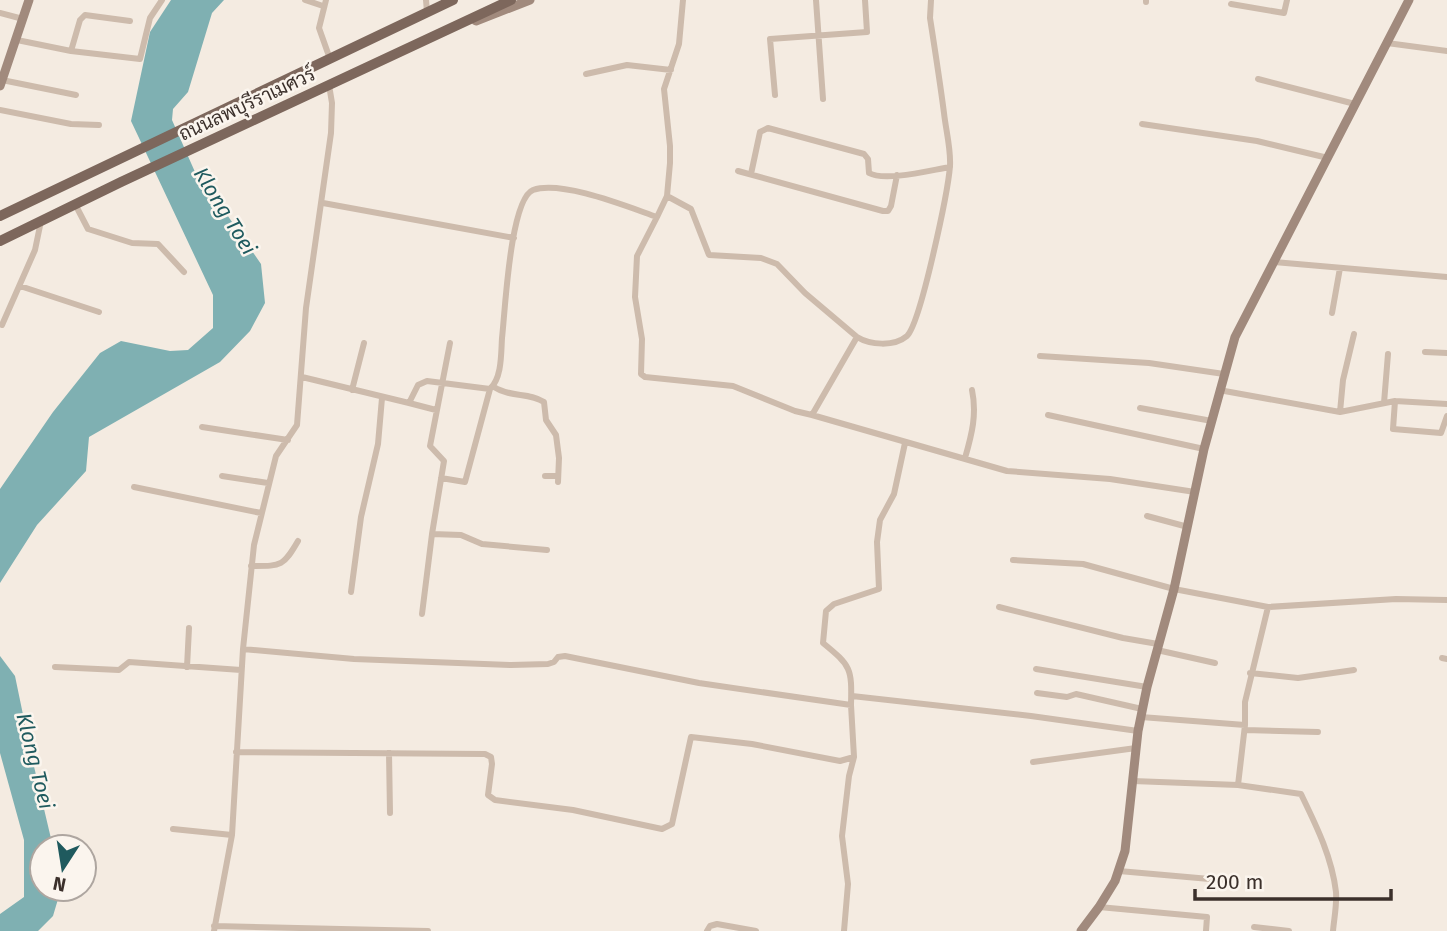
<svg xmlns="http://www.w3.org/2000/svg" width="1447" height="931" viewBox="0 0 1447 931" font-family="'Fira Sans',Sarabun,sans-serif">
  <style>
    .water { fill: #7fb0b2 }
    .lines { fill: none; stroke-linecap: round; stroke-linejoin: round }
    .street { stroke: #cdbbac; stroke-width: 6 }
    .secondary { stroke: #a18a7d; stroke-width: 9 }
    .primary { stroke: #7d675c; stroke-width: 10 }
    .labels { text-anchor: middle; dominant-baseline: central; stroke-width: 5; stroke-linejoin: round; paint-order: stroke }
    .street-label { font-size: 19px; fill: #3b302b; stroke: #fbf5ee }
    .water-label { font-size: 21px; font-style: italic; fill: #1f5a5e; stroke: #fbf5ee }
  </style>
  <rect width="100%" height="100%" fill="#f4ebe1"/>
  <!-- water -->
  <path class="water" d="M 171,0 L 224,0 L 212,13 L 188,92 L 173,109 L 172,120 L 195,172 L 221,206 L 261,264 L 265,303 L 250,331 L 220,362 L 89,437 L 86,471 L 37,525 L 0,583 L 0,489 L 53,412 L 100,353 L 121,341 L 170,351 L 188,350 L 213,328 L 213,295 L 131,121 L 150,32 Z
    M 0,656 L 15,676 L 32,758 L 53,847 L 42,847 L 42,889 L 61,889 L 53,916 L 38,931 L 0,931 L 0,914 L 24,897 L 24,840 L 0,753 Z"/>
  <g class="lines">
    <!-- street -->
    <path class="street" d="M 305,0 L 323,6
      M 326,0 L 319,28 L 330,59
      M 426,0 L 427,12
      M 816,0 L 823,99
      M 1146,2 L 1146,0
      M 1231,4 L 1284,13 L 1287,0
      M 0,13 L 23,19
      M 17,40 L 71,51 L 140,59 L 150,18 L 162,0
      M 1387,43 L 1447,51
      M 71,51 L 80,20 L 85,15 L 130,21
      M 586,74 L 627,65 L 671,70
      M 1258,79 L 1355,104
      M 2,80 L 76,95
      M 775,95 L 770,39 L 867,32 L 865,0
      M 0,110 L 71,124 L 99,125
      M 1142,124 L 1257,141 L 1328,158
      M 738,171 L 883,211 L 888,211 L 891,206 L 897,175
      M 751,174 L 760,132 L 768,128 L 864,154 L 868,159 L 869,173 C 885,182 931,170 950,167
      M 667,196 L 691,209 L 709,255 L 761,258 L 777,264 L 805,293 L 857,337 L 812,415 L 1007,471 L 1110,479 L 1195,492
      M 323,203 L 514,238
      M 75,204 L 88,229 L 132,243 L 158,244 L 184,272
      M 657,217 L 637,256 L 635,297 L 642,339 L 641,374 L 645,377 L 733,386 L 795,411 L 812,415
      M 1274,262 L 1447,277
      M 20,286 L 99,312
      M 1332,313 L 1340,268
      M 2,325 L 35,250 L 41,221
      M 857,337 C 870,345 894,347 907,336 C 921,322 948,191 950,166 C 951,149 946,131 944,113 C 940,82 935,50 930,18 L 931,0
      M 1425,352 L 1447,353
      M 1040,356 L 1149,363 L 1224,374
      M 302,377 L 409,403 L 418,385 L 427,381 L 490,389 C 502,378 501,354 502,338 C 505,313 510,199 533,190 C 562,180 628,207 657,217 L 667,196 L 670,163 L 670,146 L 664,89 L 679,44 L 683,0
      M 494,387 C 511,398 529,392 544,402 L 546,420 L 556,435 L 559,458 L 558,482
      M 352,390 L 364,343
      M 1219,390 L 1340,412 L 1395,401 L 1447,404
      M 1395,401 L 1393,429 L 1441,433 L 1447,416
      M 409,403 L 436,410
      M 1384,403 L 1388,354
      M 1140,408 L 1212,421
      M 1340,412 L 1343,380 L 1354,334
      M 1048,415 L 1204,449
      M 202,427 L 288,440
      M 965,458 C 972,434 977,414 972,390
      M 222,476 L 268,483
      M 545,476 L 558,476
      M 441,478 L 465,482 L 490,389
      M 134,487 L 261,513
      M 1147,516 L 1188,527
      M 432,534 L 461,535 L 482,544 L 547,550
      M 1013,560 L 1083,564 L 1174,589 L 1268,607 L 1245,702 L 1245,725 L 1238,785
      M 251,566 C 281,566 283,567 298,541
      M 351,592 L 361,517 L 378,444 L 382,398
      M 999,607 L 1123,638 L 1158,644
      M 1268,607 L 1396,599 L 1447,600
      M 422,614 L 432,534 L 444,461 L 430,446 L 450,343
      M 243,649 L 354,659 L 511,665 L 548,664 L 554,662 L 558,657 L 565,656 L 699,683 L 851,705 C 852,668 851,666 823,643 L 826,611 L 834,604 L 879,589 L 877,542 L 880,520 L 894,494 L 905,443
      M 1157,650 L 1215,663
      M 1442,658 L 1447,659
      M 55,667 L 119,670 L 129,662 L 241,670
      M 187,667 L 189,628
      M 1036,669 L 1147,687
      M 1250,673 L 1298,678 L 1354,670
      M 1037,693 L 1067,697 L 1076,694 L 1142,709
      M 852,696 L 1031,716 L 1138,731
      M 1141,717 L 1245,725
      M 1245,730 L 1318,732
      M 236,752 L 485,754 L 491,757 L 492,764 L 488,795 L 495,800 L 573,810 L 662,829 L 672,824 L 691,737 L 752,744 L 840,761 L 854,757 L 851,705
      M 389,753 L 390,813
      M 1033,762 L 1136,748
      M 1133,781 L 1238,785 L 1301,794 C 1316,825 1332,857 1336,892 C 1337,905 1334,919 1333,931
      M 173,829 L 232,835
      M 1119,871 L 1221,880
      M 1099,907 L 1207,917 L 1206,931
      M 214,926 L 428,931
      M 1254,927 L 1289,931
      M 214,931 L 232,835 L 243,649 L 254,545 L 276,456 L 297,425 L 306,308 L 331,133 L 332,103 L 329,85
      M 707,931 L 710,926 L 717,924 L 756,931
      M 844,931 L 848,884 L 842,836 L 849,776 L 854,757"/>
    <!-- secondary -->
    <path class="secondary" d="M 476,21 L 530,0
      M 0,86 L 29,0
      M 1081,931 L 1099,907 L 1115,881 L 1125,851 L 1138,731 L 1147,687 L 1174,589 L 1204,449 L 1235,337 L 1409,0"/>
    <!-- primary -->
    <path class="primary" d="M 0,216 L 453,0
      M 0,241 L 121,182 L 511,0"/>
  </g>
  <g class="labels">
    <!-- street labels -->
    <g class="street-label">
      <text transform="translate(247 104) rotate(-25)">ถนนลพบุรีราเมศวร์</text>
    </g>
    <!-- water labels -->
    <g class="water-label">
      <text transform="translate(225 211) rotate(58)">Klong Toei</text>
      <text transform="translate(35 761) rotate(76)">Klong Toei</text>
    </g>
  </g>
  <!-- north arrow -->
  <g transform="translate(63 868) rotate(192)"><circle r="33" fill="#fbf5ee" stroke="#aea6a0" stroke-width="2"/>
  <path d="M0-5L12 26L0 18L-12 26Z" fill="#1f5a5e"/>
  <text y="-10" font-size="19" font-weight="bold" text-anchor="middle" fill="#3b302b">N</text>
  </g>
  <!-- scale -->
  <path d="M1195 889v10h196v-10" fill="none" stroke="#3b302b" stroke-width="3.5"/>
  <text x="1206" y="889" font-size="21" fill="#3b302b" stroke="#fbf5ee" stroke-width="5" paint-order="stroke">200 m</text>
</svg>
